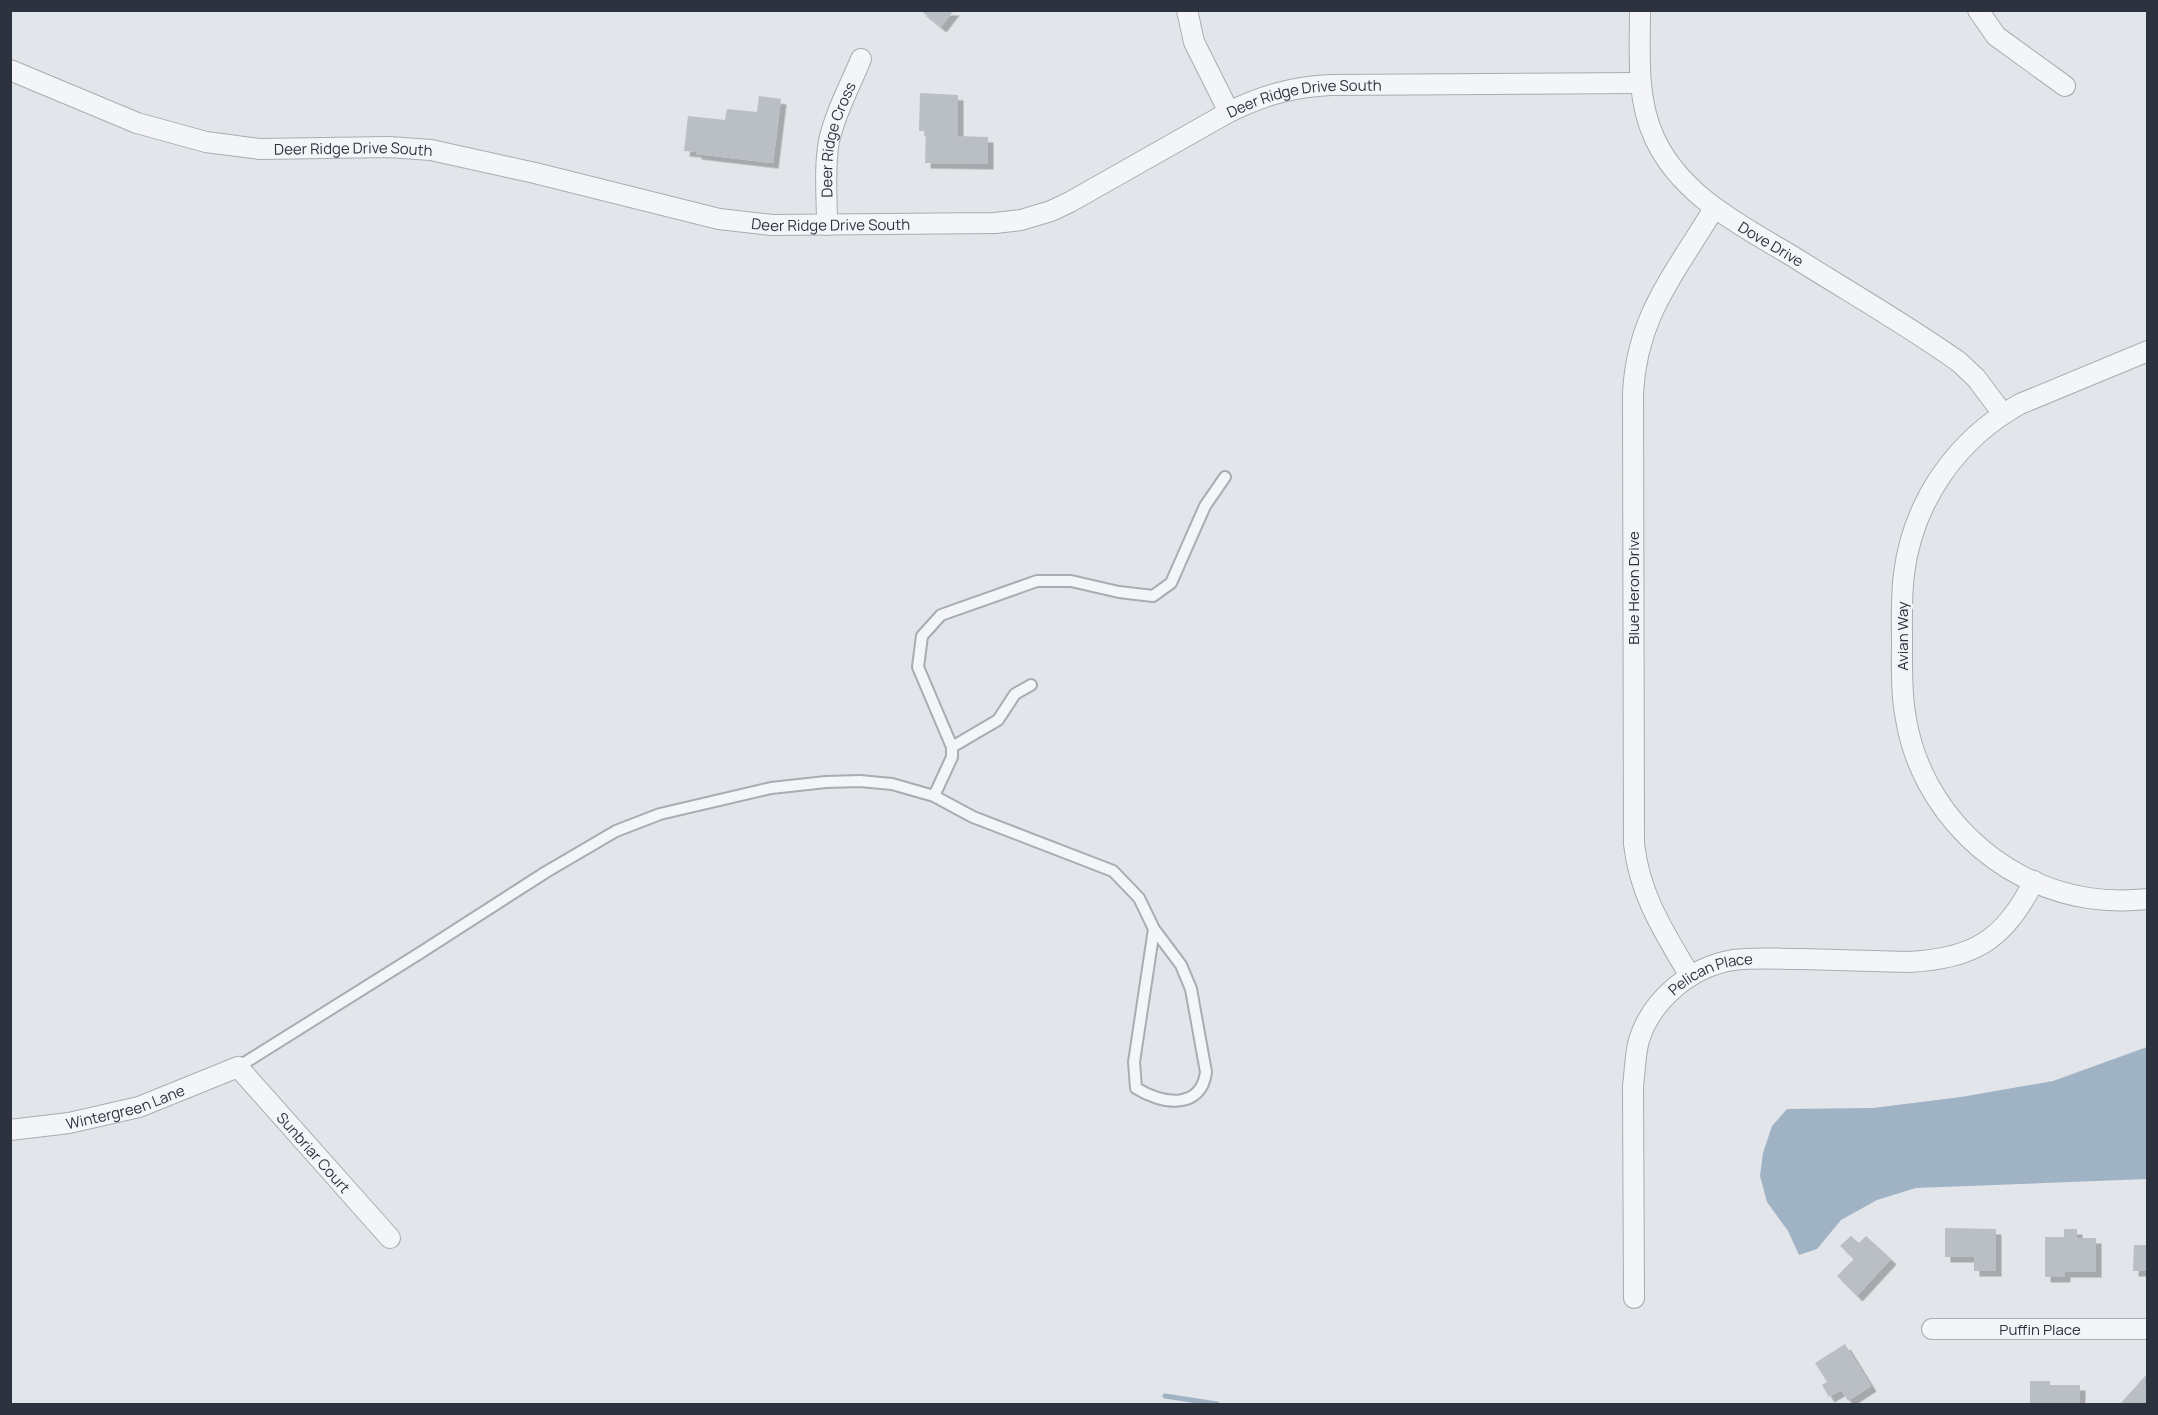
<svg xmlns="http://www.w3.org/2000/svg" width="2158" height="1415" viewBox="0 0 2158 1415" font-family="Manrope,sans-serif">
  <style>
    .water { fill: #a0b3c5 }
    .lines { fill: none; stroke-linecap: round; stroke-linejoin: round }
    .stream { stroke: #a0b3c5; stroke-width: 5 }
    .building { fill: #babec5; filter: url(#shadow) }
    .lane-casing { stroke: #a8acb3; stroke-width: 14 }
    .street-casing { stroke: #a8acb3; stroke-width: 22 }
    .lane { stroke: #f4f5f8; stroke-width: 10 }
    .street { stroke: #f4f5f8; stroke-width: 20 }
    .labels { text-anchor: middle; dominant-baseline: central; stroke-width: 4.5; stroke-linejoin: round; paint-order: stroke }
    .street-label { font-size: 15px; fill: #2c333f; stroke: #f1f3f6 }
  </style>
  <defs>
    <filter id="shadow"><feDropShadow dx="5.5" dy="5.5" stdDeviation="0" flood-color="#0004"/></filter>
  </defs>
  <rect width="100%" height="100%" fill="#e2e5e9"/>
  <!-- water -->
  <path class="water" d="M 2147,1047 L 2147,1179 L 1916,1188 L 1877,1200 L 1841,1220 L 1817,1249 L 1799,1255 L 1788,1231 L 1767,1202 L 1760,1176 L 1763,1153 L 1772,1126 L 1787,1109 L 1873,1108 L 1961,1097 L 2053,1081 Z"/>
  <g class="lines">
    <!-- stream -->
    <path class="stream" d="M 1165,1396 L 1217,1404"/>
  </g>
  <!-- building -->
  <path class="building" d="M 920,10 L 954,10 L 941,27 Z
    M 920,93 L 958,95 L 958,136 L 988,137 L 988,164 L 925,163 L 926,131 L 919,131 Z
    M 759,96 L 781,99 L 773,163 L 696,154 L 696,152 L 684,151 L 688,116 L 725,120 L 727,109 L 757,112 Z
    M 1945,1228 L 1996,1229 L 1996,1271 L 1974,1271 L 1974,1257 L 1945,1257 Z
    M 2064,1229 L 2077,1229 L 2077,1238 L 2096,1238 L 2096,1272 L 2065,1272 L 2065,1277 L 2045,1277 L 2045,1237 L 2064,1237 Z
    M 1851,1236 L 1859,1243 L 1866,1236 L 1891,1259 L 1857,1296 L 1837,1276 L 1854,1259 L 1840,1246 Z
    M 2134,1245 L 2148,1245 L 2148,1271 L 2133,1271 Z
    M 1845,1344 L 1871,1386 L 1848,1401 L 1841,1390 L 1829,1397 L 1822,1385 L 1827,1382 L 1815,1363 Z
    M 2148,1373 L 2148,1404 L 2120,1404 Z
    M 2030,1381 L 2050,1381 L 2050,1385 L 2080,1385 L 2080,1404 L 2030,1404 Z"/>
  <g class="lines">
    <!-- lane casing -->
    <g class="lane-casing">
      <path id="lane" d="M 952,747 L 998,720 L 1015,694 L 1031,685
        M 934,796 L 952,757 L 952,747 L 918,667 L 922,636 L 941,615 L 1037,581 L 1071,581 L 1119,592 L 1153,596 L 1171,583 L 1205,506 L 1225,477
        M 238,1067 L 420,953 L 546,872 L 616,831 L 660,814 L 771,788 L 826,782 L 860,781 L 892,784 L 934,796 L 973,817 L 1113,871 L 1139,898 L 1154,929 L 1181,965 L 1191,989 L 1206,1072 C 1201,1111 1161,1104 1136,1088 L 1134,1062 L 1154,929"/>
    </g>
    <!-- street casing -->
    <g class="street-casing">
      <g id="street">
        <path d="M 1187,10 L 1194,42 L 1229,112"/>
        <path id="s1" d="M 1640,10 C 1640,53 1636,97 1654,137 C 1681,197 1743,226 1797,259 C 1851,293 1907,325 1959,362 L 1976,378 L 2003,414"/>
        <path d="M 1978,10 L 1996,36 L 2065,86"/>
        <path id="s2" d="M 10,70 L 137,123 L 206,142 L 260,149 L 389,147 L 431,150 L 535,173 L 719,219 L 772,225 L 995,223 L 1021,220 L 1051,211 L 1070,202 L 1229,112 C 1264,95 1292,87 1331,85 L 1640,83"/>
        <path id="s3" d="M 827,225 C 827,197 824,168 829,141 C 835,113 850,86 861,59"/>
        <path d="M 2148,351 L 2020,404 C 1957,439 1913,501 1904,574 C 1901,596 1902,619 1902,642 C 1902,667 1901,694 1906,719 C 1921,810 1997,884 2088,898 C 2108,901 2128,901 2148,899"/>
        <path d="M 1690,976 C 1664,932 1640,896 1634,844 L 1633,393 C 1637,314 1676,273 1714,208"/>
        <path id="s4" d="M 10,1130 L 69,1123 L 139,1107 L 238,1067 L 390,1238"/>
        <path id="s5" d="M 1634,1298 L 1633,1086 C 1635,1071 1635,1055 1639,1040 C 1652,999 1691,967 1733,960 C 1755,957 1779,959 1802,959 C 1837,960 1873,961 1908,962 C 1973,959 2005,940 2034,881"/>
        <path id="s6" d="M 1932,1329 L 2148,1329"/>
      </g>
    </g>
    <!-- lane -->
    <use href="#lane" class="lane"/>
    <!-- street -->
    <use href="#street" class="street"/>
  </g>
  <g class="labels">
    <!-- street labels -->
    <g class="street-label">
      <text stroke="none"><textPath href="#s2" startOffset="1346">Deer Ridge Drive South</textPath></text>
      <text stroke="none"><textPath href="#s3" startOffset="87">Deer Ridge Cross</textPath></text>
      <text stroke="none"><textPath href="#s2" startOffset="357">Deer Ridge Drive South</textPath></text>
      <text stroke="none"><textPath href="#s2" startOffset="843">Deer Ridge Drive South</textPath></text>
      <text stroke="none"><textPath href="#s1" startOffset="290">Dove Drive</textPath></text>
      <text transform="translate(1633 588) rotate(-90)">Blue Heron Drive</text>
      <text transform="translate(1902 636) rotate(-90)">Avian Way</text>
      <text stroke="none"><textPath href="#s5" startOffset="362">Pelican Place</textPath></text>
      <text stroke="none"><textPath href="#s4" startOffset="118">Wintergreen Lane</textPath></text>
      <text stroke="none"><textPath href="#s4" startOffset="352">Sunbriar Court</textPath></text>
      <text stroke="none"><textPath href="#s6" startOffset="108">Puffin Place</textPath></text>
    </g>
  </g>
  <!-- border -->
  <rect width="2158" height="1415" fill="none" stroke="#2c333f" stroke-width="24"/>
</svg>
